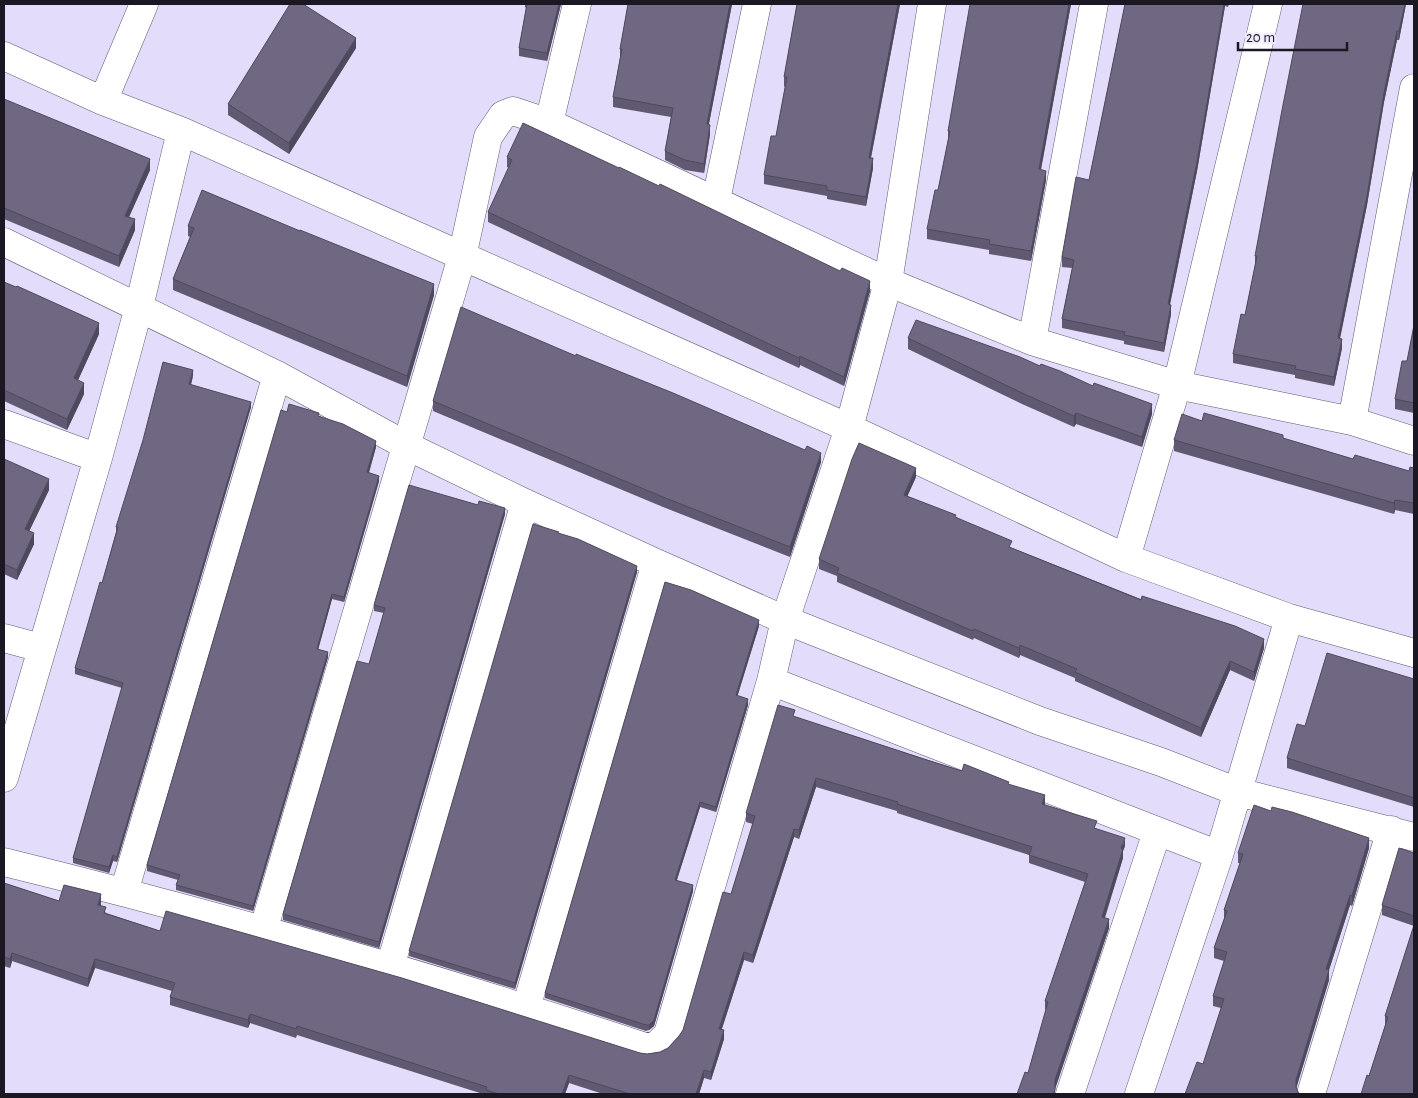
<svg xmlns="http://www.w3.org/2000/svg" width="1418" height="1098" viewBox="0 0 1418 1098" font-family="'Alegreya Sans',sans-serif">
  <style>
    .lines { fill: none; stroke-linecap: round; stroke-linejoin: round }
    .minor-casing { stroke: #605973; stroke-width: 29 }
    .minor { stroke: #fff; stroke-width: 28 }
    .wall { fill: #605971 }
    .shaded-wall { fill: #4e495c }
    .building { fill: #706883; stroke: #4e495c }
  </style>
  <rect width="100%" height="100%" fill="#e3dcfa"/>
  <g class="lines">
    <!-- minor casing -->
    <g class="minor-casing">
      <path id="minor" d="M 4,56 L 103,101 L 181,131 L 849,428 L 1126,558 L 1289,618 L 1414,653
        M 103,101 L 144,4
        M 549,123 L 577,4
        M 716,200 L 757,4
        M 4,242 L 277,375 L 407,446 L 525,503 L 656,563 L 785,620 L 1040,721 L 1161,762 L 1238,792 L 1414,837
        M 1032,341 L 1094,4
        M 1352,421 L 1414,88
        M 4,424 L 98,458
        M 1126,558 L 1177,385 L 1268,4
        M 4,638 L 41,648
        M 771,681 L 1219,855
        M 4,778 L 98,458 L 139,307 L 181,131
        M 4,862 C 219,915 434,977 645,1047 L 657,1045 L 668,1034 L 771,681 L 785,620 L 849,428 L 888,282 L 932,4
        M 124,892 L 277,375
        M 263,931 L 462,257 L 488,137 L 503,115 L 513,111 L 549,123 L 888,282 L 1032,341 L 1177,385 L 1352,421 L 1414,441
        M 390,967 L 525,503
        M 526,1008 L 656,563
        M 1070,1094 L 1157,832
        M 1139,1094 L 1219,855 L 1289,618
        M 1311,1094 L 1391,830"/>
    </g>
    <!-- minor -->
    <use href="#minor" class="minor"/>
  </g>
  <!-- wall -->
  <path class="wall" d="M 525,4 L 561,4 L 547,61 L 519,56 L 519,48 L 526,8 L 525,7 Z
    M 628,4 L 732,4 L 709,124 L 710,134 L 704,173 L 685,170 L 665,160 L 665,151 L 671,117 L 613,107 L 613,97 L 620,58 L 620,49 Z
    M 797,4 L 900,4 L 871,158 L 873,168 L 866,206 L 827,199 L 827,196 L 764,184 L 764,175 L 776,136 L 785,87 L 784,86 L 784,77 Z
    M 1071,4 L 1041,170 L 1046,180 L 1031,261 L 989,254 L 989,250 L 927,239 L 927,229 L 938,190 L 948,141 L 948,131 Z
    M 1125,4 L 1229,4 L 1228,7 L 1225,6 L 1197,171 L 1170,305 L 1171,314 L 1164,352 L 1124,344 L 1124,341 L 1062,328 L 1062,319 L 1072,268 L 1062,267 L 1062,257 L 1089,180 Z
    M 1406,4 L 1399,40 L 1397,40 L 1384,102 L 1367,205 L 1340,339 L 1342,348 L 1334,386 L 1295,378 L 1295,375 L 1233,363 L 1233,354 L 1245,315 L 1255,265 L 1255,256 Z
    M 356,48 L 289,154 L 228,115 L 228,104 Z
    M 4,99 L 150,170 L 129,217 L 135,230 L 119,267 L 4,219 Z
    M 507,157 L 870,291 L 844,386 L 800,365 L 799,368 L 488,222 L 488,212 L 509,168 L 507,167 Z
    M 188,226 L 434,295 L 407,387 L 173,290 L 173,279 L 190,237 L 188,236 Z
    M 4,282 L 99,334 L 78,380 L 84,394 L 67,430 L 4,401 Z
    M 1414,326 L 1414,413 L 1395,409 L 1395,399 L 1407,361 Z
    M 908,338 L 1040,366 L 1093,386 L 1152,414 L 1142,447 L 1076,424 L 1074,427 L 1022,404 L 908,349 Z
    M 193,376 L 191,385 L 251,407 L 117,862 L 113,861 L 109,873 L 73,863 L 73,858 L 122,688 L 75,674 L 75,668 L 102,583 L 116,532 L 116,527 Z
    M 433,401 L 821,462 L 790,557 L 663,507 L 433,411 Z
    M 287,412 L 319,417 L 376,447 L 369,473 L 379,481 L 344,602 L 332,599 L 318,649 L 328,657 L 253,911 L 176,890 L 176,885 L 178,880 L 147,871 L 147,865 Z
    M 1202,421 L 1283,439 L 1353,459 L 1409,471 L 1414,468 L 1414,514 L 1395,510 L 1394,514 L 1174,451 L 1174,440 Z
    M 4,459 L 49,490 L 29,531 L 34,544 L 17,580 L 4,574 Z
    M 916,477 L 907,496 L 956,517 L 1012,548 L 1264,648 L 1254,681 L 1230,670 L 1201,737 L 1075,681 L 1075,678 L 1020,655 L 1019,658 L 974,638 L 973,640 L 837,582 L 837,576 L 819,569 L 819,559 Z
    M 505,514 L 379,948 L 283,920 L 283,914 L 369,664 L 384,613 L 374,611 L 374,605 Z
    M 559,534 L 637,572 L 515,989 L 409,956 L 409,951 Z
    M 759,626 L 737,696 L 748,705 L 716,812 L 700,807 L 677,880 L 693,891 L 654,1026 L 649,1030 L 646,1031 L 545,998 L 545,993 Z
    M 1414,679 L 1414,807 L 1287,768 L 1287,758 L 1305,726 Z
    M 795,717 L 962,771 L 1009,785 L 1044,805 L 1097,829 L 1125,846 L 1123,851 L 1123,858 L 1105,918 L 1109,928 L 1055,1089 L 1055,1094 L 1017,1094 L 1028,1073 L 1046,1010 L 1045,1009 L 1045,1001 L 1085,882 L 1029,863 L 1029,855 L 897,813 L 897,811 L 816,787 L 799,839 L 794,837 L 753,963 L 744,960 L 722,1029 L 724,1039 L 711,1080 L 704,1078 L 699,1094 L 603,1094 L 569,1083 L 565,1094 L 483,1094 L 297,1035 L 296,1038 L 250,1023 L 248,1028 L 170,1005 L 170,997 L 172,991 L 95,968 L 88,987 L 12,961 L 10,968 L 4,966 L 4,883 L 59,901 L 101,903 L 101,906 L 106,913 L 160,931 L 640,1053 L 647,1054 L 660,1052 L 668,1048 L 679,1036 L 683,1030 L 731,894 L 753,824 L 746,822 L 746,813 Z
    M 1369,848 L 1352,906 L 1350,905 L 1329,970 L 1329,980 L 1296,1088 L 1203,1064 L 1221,1008 L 1213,1006 L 1213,996 L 1224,961 L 1214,958 L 1214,948 L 1224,919 L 1224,910 L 1240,863 L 1238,863 L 1238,853 Z
    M 1414,853 L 1414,1094 L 1369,1076 L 1385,1026 L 1385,1016 L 1414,926 L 1382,915 L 1382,905 Z"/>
  <!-- shaded-wall -->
  <path class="shaded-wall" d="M 559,4 L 561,4 L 547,61 L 547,53 Z
    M 730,4 L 732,4 L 707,133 L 707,124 Z
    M 898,4 L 900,4 L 896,25 L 869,167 L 869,158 Z
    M 1069,4 L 1071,4 L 1039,179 L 1039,169 Z
    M 1224,4 L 1225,4 L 1225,6 L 1197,171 L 1168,313 L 1168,304 Z
    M 1405,4 L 1406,4 L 1399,40 L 1399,31 Z
    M 1397,31 L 1397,40 L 1384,102 L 1367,205 L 1338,347 L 1338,338 L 1384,93 Z
    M 356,38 L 356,48 L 289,154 L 289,143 Z
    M 710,125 L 710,134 L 704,173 L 704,164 Z
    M 873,158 L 873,168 L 866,206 L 866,197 Z
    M 150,159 L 150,170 L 125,226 L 125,216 Z
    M 1046,171 L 1046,180 L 1031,261 L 1031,251 Z
    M 135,219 L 135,230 L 119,267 L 119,256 Z
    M 870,281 L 870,291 L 844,386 L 844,377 Z
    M 434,284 L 434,295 L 407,387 L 407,376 Z
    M 1171,305 L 1171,314 L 1164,352 L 1164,343 Z
    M 99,323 L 99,334 L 74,389 L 74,378 Z
    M 1342,339 L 1342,348 L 1334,386 L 1334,377 Z
    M 800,356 L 800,365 L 799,368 L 799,358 Z
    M 193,370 L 193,376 L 189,390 L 189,384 Z
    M 84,383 L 84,394 L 67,430 L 67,419 Z
    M 251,402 L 251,407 L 117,862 L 117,857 Z
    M 1152,404 L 1152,414 L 1142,447 L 1142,437 Z
    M 1076,413 L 1076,424 L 1074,427 L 1074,416 Z
    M 376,441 L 376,447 L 367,478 L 367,472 Z
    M 821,453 L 821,462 L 790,557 L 790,547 Z
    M 916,468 L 916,477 L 904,504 L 904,495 Z
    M 379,476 L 379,481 L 344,602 L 344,597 Z
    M 49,479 L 49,490 L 25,540 L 25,529 Z
    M 1395,500 L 1395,510 L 1394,514 L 1394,503 Z
    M 505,508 L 505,514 L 379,948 L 379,942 Z
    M 34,533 L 34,544 L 17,580 L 17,570 Z
    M 637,566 L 637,572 L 515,989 L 515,983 Z
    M 332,594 L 332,599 L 317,654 L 317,649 Z
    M 759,620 L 759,626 L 736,701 L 736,695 Z
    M 1264,639 L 1264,648 L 1254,681 L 1254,672 Z
    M 1020,645 L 1020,655 L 1019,658 L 1019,648 Z
    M 328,652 L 328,657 L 253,911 L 253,906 Z
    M 1230,661 L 1230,670 L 1201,737 L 1201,728 Z
    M 748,699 L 748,705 L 716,812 L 716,807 Z
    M 816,778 L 816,787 L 799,839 L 799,830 Z
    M 1045,795 L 1045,804 L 1042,813 L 1042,804 Z
    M 700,802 L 700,807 L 675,885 L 675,880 Z
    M 794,829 L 794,837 L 753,963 L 753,955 Z
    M 1125,838 L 1125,846 L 1123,851 L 1123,858 L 1102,925 L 1102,917 Z
    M 1369,838 L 1369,848 L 1352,906 L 1352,896 Z
    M 113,855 L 113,861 L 109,873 L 109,867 Z
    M 693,885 L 693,891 L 654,1026 L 649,1030 L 649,1025 Z
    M 101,894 L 101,903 L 98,914 L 98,905 Z
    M 1350,895 L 1350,905 L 1326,979 L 1326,969 Z
    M 1109,919 L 1109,928 L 1055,1089 L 1055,1080 Z
    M 744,952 L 744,960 L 719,1037 L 719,1029 Z
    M 12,953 L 12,961 L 10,968 L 10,959 Z
    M 95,959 L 95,968 L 88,987 L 88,979 Z
    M 1329,970 L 1329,980 L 1296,1089 L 1296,1080 Z
    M 250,1014 L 250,1023 L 248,1028 L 248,1020 Z
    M 724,1030 L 724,1039 L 711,1080 L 711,1072 Z
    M 704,1070 L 704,1078 L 699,1094 L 696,1094 Z
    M 569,1075 L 569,1083 L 565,1094 L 562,1094 Z"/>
  <!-- building -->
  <path class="building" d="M 290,4 L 303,4 L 356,38 L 289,143 L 228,104 Z
    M 527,4 L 559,4 L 547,53 L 519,48 Z
    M 628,4 L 730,4 L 707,124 L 710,125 L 704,164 L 685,160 L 665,151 L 673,108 L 613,97 L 622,49 L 620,49 Z
    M 797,4 L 898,4 L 869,158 L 873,158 L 866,197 L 827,190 L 827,186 L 764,175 L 771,136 L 776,136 L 787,77 L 784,77 Z
    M 970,4 L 1069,4 L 1039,169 L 1046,171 L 1031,251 L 989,244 L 990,240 L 927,229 L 935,190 L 938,190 L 950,131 L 948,131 Z
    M 1125,4 L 1224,4 L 1197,162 L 1168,304 L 1171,305 L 1164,343 L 1124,335 L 1125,332 L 1062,319 L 1074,260 L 1062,257 L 1076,177 L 1089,180 Z
    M 1303,4 L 1405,4 L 1399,31 L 1397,31 L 1384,93 L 1367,196 L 1338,338 L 1342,339 L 1334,377 L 1295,369 L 1296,366 L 1233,354 L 1241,314 L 1245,315 L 1257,256 L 1255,256 L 1282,110 Z
    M 4,99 L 150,159 L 125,216 L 135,219 L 119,256 L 4,208 Z
    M 523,123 L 619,168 L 619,167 L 659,186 L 660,184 L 840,271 L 842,268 L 870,281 L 844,377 L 800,356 L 799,358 L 488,212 L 512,160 L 507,157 Z
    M 202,190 L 300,231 L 300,230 L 434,284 L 407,376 L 173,279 L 194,228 L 188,226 Z
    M 4,282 L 16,287 L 17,286 L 99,323 L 74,378 L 84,383 L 67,419 L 4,390 Z
    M 461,307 L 576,356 L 576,354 L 673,393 L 805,450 L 807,446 L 821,453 L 790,547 L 663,497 L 433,401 Z
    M 916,320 L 1020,357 L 1040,366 L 1041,364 L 1060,371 L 1093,386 L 1094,383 L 1152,404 L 1142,437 L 1076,413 L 1074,416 L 1022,393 L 908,338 Z
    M 1414,325 L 1414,403 L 1395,399 L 1402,361 L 1407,361 Z
    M 163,362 L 193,370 L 189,384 L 251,402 L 117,857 L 113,855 L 109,867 L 73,858 L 123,683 L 75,668 L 100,582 L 102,583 L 118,527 L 116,527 L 143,440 Z
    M 289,404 L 319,413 L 318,416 L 343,424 L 376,441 L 367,472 L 379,476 L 344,597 L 332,594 L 317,649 L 328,652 L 253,906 L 176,885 L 180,875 L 147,865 L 281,410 L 287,412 Z
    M 1204,413 L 1283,435 L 1283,438 L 1353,459 L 1355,455 L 1409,471 L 1410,467 L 1414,468 L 1414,503 L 1395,500 L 1394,503 L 1174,440 L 1182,414 L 1202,421 Z
    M 859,443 L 916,468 L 904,495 L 956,515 L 955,517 L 1012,541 L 1009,547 L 1141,600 L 1142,596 L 1235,626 L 1264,639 L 1254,672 L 1230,661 L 1201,728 L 1075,672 L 1077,669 L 1020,645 L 1019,648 L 974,629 L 973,631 L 837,573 L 839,568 L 819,559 L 852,459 Z
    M 4,459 L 49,479 L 25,529 L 34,533 L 17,570 L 4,564 Z
    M 409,485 L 478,505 L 479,501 L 505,508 L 379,942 L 283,914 L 357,661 L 369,664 L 385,608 L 374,605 Z
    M 533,524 L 559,532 L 558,533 L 578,539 L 637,566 L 515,983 L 409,951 Z
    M 665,582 L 691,590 L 759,620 L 736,695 L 748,699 L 716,807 L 700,802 L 675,880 L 693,885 L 654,1020 L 649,1025 L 646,1025 L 545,993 Z
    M 1327,653 L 1414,679 L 1414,798 L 1287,758 L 1297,724 L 1305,726 Z
    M 778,705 L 795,710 L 793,716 L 930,761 L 962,771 L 964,764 L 1009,782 L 1008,784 L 1045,795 L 1042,804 L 1097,821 L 1094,828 L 1125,838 L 1121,848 L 1123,849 L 1102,917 L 1109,919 L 1055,1080 L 1055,1090 L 1053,1094 L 1017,1094 L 1025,1072 L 1028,1073 L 1048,1002 L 1045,1001 L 1088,874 L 1029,855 L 1032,847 L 897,804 L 898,802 L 816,778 L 799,830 L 794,829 L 753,955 L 744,952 L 719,1029 L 724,1030 L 711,1072 L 704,1070 L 696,1094 L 630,1094 L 569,1075 L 562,1094 L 499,1094 L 486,1090 L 487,1087 L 297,1026 L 296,1029 L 250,1014 L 248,1020 L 170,997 L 175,983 L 95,959 L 88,979 L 12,953 L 10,959 L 4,957 L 4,883 L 59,901 L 64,885 L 101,894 L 98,905 L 106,907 L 104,913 L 160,931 L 166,911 L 402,978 L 640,1053 L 647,1054 L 660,1052 L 668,1048 L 679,1036 L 683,1030 L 723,892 L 731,894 L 755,816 L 746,813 Z
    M 1254,805 L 1271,811 L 1272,807 L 1292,812 L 1369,838 L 1352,896 L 1350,895 L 1326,969 L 1329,970 L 1296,1080 L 1296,1087 L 1299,1094 L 1185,1094 L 1197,1062 L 1203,1064 L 1224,999 L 1213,996 L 1227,952 L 1214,948 L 1227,911 L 1224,910 L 1243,854 L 1238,853 Z
    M 1399,848 L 1414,853 L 1414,916 L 1382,905 Z
    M 1414,925 L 1414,1094 L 1361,1094 L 1367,1075 L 1369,1076 L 1388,1017 L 1385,1016 Z"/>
  <!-- border -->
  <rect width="1418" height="1098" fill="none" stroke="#1b1823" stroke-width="10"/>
  <!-- scale -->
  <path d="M1238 42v8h109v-8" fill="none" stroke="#1b1823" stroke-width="2.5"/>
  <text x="1246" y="42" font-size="15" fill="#1b1823" stroke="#efebfd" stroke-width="4" paint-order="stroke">20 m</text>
</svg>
